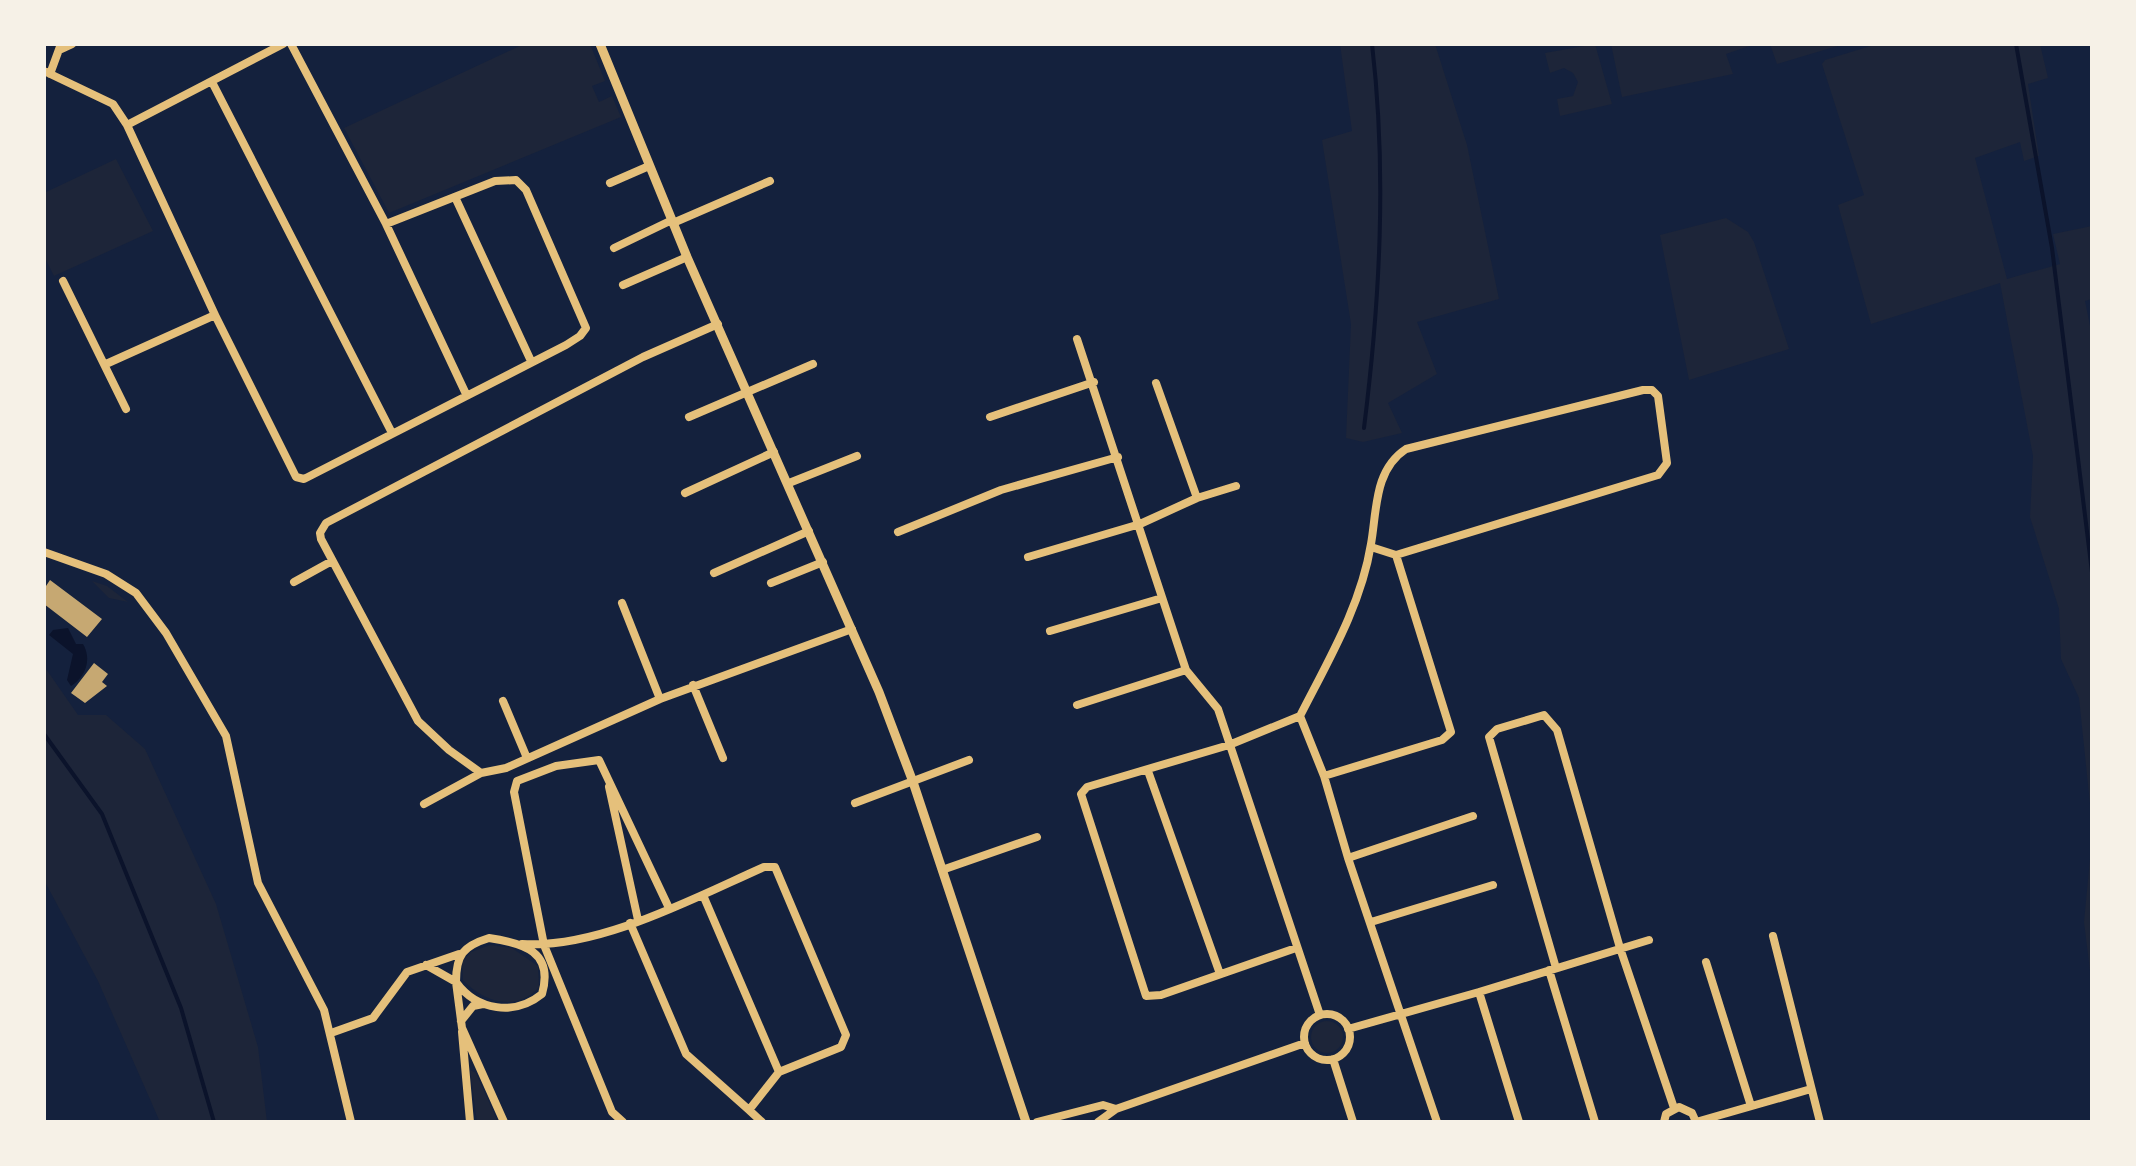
<svg xmlns="http://www.w3.org/2000/svg" width="2136" height="1166" viewBox="0 0 2136 1166" font-family="'DejaVu Sans',sans-serif">
  <style>
    .green { fill: #1d2539 }
    .water { fill: #0b132b }
    .lines { fill: none; stroke-linecap: round; stroke-linejoin: round }
    .stream { stroke: #0b132b; stroke-width: 4 }
    .building { fill: #c6a872 }
    .minor { stroke: #e5c07b; stroke-width: 8 }
    .tertiary { stroke: #e5c07b; stroke-width: 9 }
  </style>
  <rect width="100%" height="100%" fill="#14213d"/>
  <!-- green -->
  <path class="green" d="M 524,44 L 590,44 L 605,81 L 592,86 L 599,102 L 612,96 L 621,117 L 389,213 L 344,128 Z
    M 1340,44 L 1435,44 L 1467,145 L 1499,299 L 1417,322 L 1437,374 L 1388,403 L 1402,433 L 1363,442 L 1346,438 L 1351,324 L 1322,140 L 1352,131 Z
    M 1595,44 L 1612,104 L 1560,116 L 1557,99 L 1573,96 L 1578,82 L 1573,73 L 1564,68 L 1550,73 L 1545,53 Z
    M 1611,44 L 1755,44 L 1726,54 L 1733,74 L 1622,97 Z
    M 1770,44 L 1844,44 L 1777,64 Z
    M 1877,44 L 2040,44 L 2048,78 L 2028,84 L 2039,156 L 2024,161 L 2020,142 L 1975,158 L 2007,279 L 2060,264 L 2053,234 L 2092,226 L 2092,299 L 2085,301 L 2092,336 L 2092,823 L 2079,698 L 2061,659 L 2059,609 L 2030,517 L 2033,456 L 2000,283 L 1871,324 L 1838,205 L 1864,195 L 1822,64 L 1825,60 Z
    M 116,159 L 153,231 L 54,276 L 44,256 L 44,193 Z
    M 1726,218 L 1748,232 L 1754,242 L 1789,349 L 1689,380 L 1660,235 Z
    M 92,581 L 107,586 L 128,602 L 109,598 Z
    M 44,666 L 78,715 L 106,715 L 145,749 L 216,904 L 258,1047 L 267,1122 L 160,1122 L 98,981 L 44,880 Z
    M 2092,838 L 2092,987 L 2084,922 Z
    M 490,945 L 512,948 L 538,966 L 539,987 C 517,1012 484,1003 463,980 L 462,962 L 471,952 Z
    M1311 1037a16 16 0 1 1 32 0a16 16 0 1 1-32 0Z
    M 470,1070 L 476,1073 L 498,1122 L 477,1122 Z"/>
  <!-- water -->
  <path class="water" d="M 68,628 L 76,644 L 83,644 C 92,659 86,677 71,686 L 67,680 L 73,654 L 49,635 L 53,630 Z"/>
  <g class="lines">
    <!-- stream -->
    <path class="stream" d="M 2016,44 L 2052,248 L 2092,572
      M 1364,428 C 1380,300 1387,172 1372,44
      M 44,734 L 102,814 L 181,1008 L 214,1122"/>
  </g>
  <!-- building -->
  <path class="building" d="M 50,580 L 102,619 L 87,637 L 44,604 L 44,589 Z
    M 94,663 L 108,674 L 102,682 L 107,686 L 85,703 L 71,693 Z"/>
  <g class="lines">
    <!-- minor -->
    <path class="minor" d="M 291,44 L 386,224 L 466,394
      M 59,50 L 72,44
      M 44,71 L 113,104 L 127,125 L 283,44
      M 50,74 L 61,44
      M 212,82 L 392,433
      M 127,125 L 215,315 L 296,477 L 304,479 L 566,345 L 580,336 L 586,328 L 526,190 L 516,180 L 495,181 L 386,224
      M 610,183 L 649,166
      M 455,197 L 531,361
      M 673,223 L 770,181
      M 614,248 L 672,220
      M 63,281 L 126,409
      M 623,285 L 687,257
      M 718,324 L 643,357 L 326,523 L 320,533 L 321,539 L 418,721 L 449,750 L 481,773 L 506,768 L 660,699 L 852,629
      M 1077,339 L 1186,670 L 1218,709 L 1320,1015
      M 106,364 L 215,315
      M 1156,383 L 1197,498
      M 689,417 L 813,364
      M 990,417 L 1094,382
      M 789,483 L 857,456
      M 685,493 L 774,452
      M 898,532 L 1001,490 L 1118,457
      M 44,552 L 106,574 L 136,593 L 166,633 L 226,736 L 258,883 L 324,1010 L 351,1122
      M 1028,557 L 1140,524 L 1197,498 L 1236,486
      M 714,573 L 809,531
      M 294,582 L 332,561
      M 771,583 L 823,562
      M 622,603 L 660,699
      M 1050,631 L 1162,598
      M 693,685 L 723,758
      M 503,701 L 527,758
      M 1077,705 L 1186,670
      M 1148,771 L 1220,974
      M 1324,776 L 1442,740 L 1451,732 L 1396,555
      M 609,787 L 638,920
      M 855,803 L 969,760
      M 424,804 L 481,773
      M 1348,858 L 1324,776 L 1300,716 C 1328,661 1361,606 1371,544 C 1377,510 1374,470 1406,449 L 1643,390 L 1652,390 L 1658,396 L 1667,463 L 1658,475 L 1396,555 L 1371,547
      M 942,870 L 1037,837
      M 703,895 L 779,1072
      M 1371,922 L 1493,885
      M 1773,936 L 1820,1122
      M 489,938 C 524,943 554,952 542,994 C 515,1016 477,1011 456,982 C 456,955 463,946 489,938 Z
      M 522,944 C 599,949 694,898 764,867 L 775,867 L 846,1035 L 841,1047 L 779,1072 L 749,1110 L 686,1054 L 630,923
      M 1296,948 L 1161,995 L 1146,996 L 1081,794 L 1087,787 L 1229,745 L 1300,716
      M 1706,962 L 1751,1106
      M 426,965 L 456,982 L 462,1028 L 504,1122
      M 1556,968 L 1489,737 L 1497,729 L 1544,715 L 1557,730 L 1620,948 L 1674,1108
      M 1549,970 L 1595,1122
      M 1479,992 L 1649,940
      M1304 1037a23 23 0 1 1 46 0a23 23 0 1 1-46 0Z
      M 461,1021 L 473,1006 L 483,1004
      M 1348,1029 L 1479,992 L 1519,1122
      M 462,1032 L 470,1122
      M 331,1033 L 373,1018 L 407,972 L 459,954
      M 1333,1059 L 1353,1122
      M 749,1110 L 762,1122
      M 623,1122 L 612,1112 L 544,945 L 514,792 L 517,781 L 556,766 L 599,760 L 669,908
      M 1037,1122 L 1103,1105 L 1116,1109
      M 1098,1122 L 1116,1109 L 1305,1043
      M 1437,1122 L 1348,858 L 1473,816
      M 1664,1122 L 1666,1114 L 1679,1107 L 1692,1113 L 1696,1122
      M 1696,1122 L 1811,1089"/>
    <!-- tertiary -->
    <path class="tertiary" d="M 600,44 L 687,257 L 879,692 L 913,782 L 1026,1122"/>
  </g>
  <!-- border -->
  <rect width="2136" height="1166" fill="none" stroke="#f6f1e7" stroke-width="92"/>
</svg>
